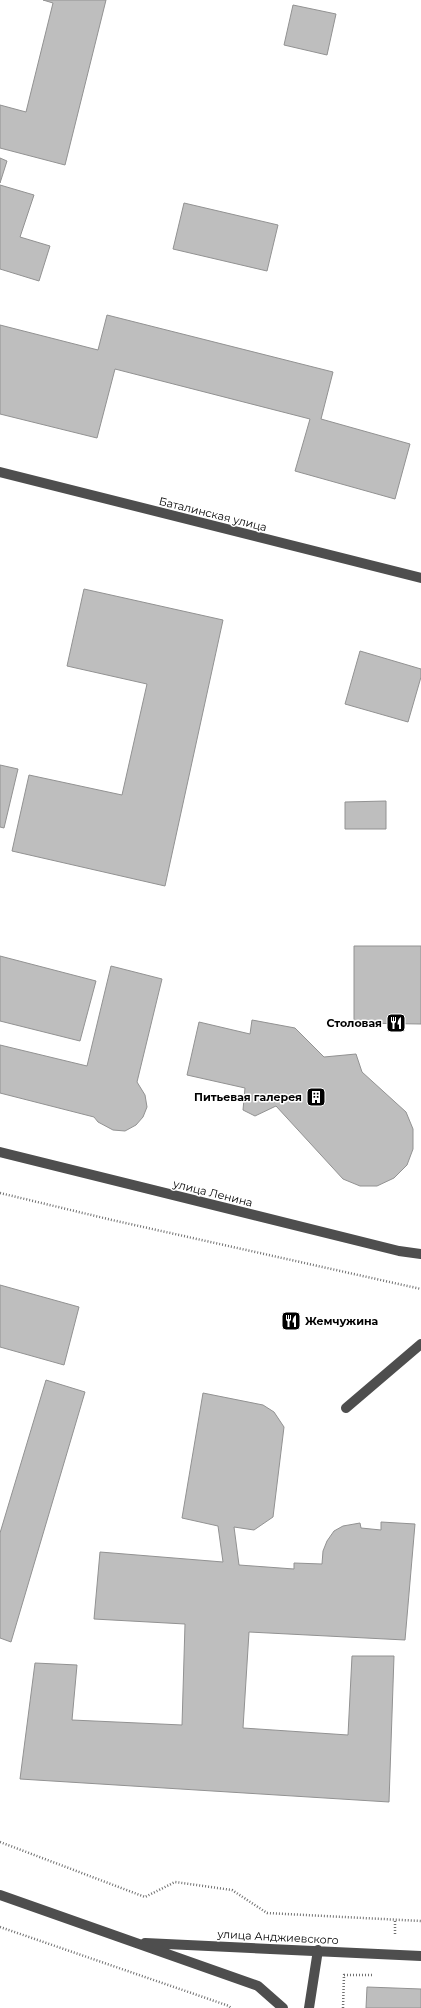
<svg xmlns="http://www.w3.org/2000/svg" width="421" height="2008" viewBox="0 0 421 2008" font-family="Montserrat,sans-serif">
  <style>
    .building { fill: #bebebe; stroke: #929292 }
    .lines { fill: none; stroke-linecap: round; stroke-linejoin: round }
    .path { stroke: #707070; stroke-width: 2.5; stroke-dasharray: 1 2; stroke-linecap: butt }
    .minor { stroke: #4e4e4e; stroke-width: 10 }
    .labels { text-anchor: middle; dominant-baseline: central; stroke-width: 3; stroke-linejoin: round; paint-order: stroke }
    .street-label { font-size: 11px; fill: #000; stroke: #fff }
    .poi-label { font-size: 11px; font-weight: bold; fill: #000; stroke: #fff; text-anchor: end }
  </style>
  <rect width="100%" height="100%" fill="#fff"/>
  <!-- building -->
  <path class="building" d="M 43,0 L 106,0 L 65,165 L 0,148 L 0,105 L 26,112 L 53,3 Z
    M 293,5 L 336,14 L 327,55 L 284,45 Z
    M 0,158 L 7,161 L 0,183 Z
    M 0,185 L 34,195 L 20,237 L 50,246 L 39,281 L 0,269 Z
    M 184,203 L 278,225 L 267,271 L 173,249 Z
    M 107,315 L 333,372 L 321,419 L 410,444 L 395,499 L 295,471 L 310,419 L 115,369 L 97,438 L 0,414 L 0,325 L 98,350 Z
    M 84,589 L 223,620 L 165,886 L 12,851 L 29,775 L 122,795 L 147,684 L 67,666 Z
    M 360,651 L 421,669 L 421,677 L 408,722 L 345,704 Z
    M 0,765 L 18,769 L 4,828 L 0,827 Z
    M 386,801 L 386,829 L 345,829 L 345,802 Z
    M 354,946 L 421,946 L 421,1024 L 354,1023 Z
    M 0,956 L 96,981 L 80,1041 L 0,1021 Z
    M 111,966 L 162,979 L 137,1082 L 145,1095 L 147,1107 L 143,1117 L 136,1125 L 125,1131 L 113,1130 L 98,1122 L 94,1117 L 0,1093 L 0,1045 L 87,1066 Z
    M 252,1020 L 295,1028 L 324,1057 L 356,1054 L 362,1072 L 406,1112 L 413,1129 L 413,1149 L 407,1165 L 394,1178 L 377,1186 L 360,1186 L 343,1179 L 276,1106 L 255,1116 L 243,1110 L 245,1088 L 187,1075 L 199,1022 L 250,1034 Z
    M 0,1285 L 79,1307 L 64,1365 L 0,1347 Z
    M 46,1380 L 85,1392 L 11,1642 L 0,1638 L 0,1533 Z
    M 203,1393 L 263,1405 L 274,1412 L 284,1427 L 273,1517 L 254,1530 L 234,1527 L 239,1565 L 294,1569 L 294,1563 L 322,1564 L 323,1551 L 327,1541 L 334,1531 L 343,1526 L 360,1523 L 361,1528 L 381,1530 L 381,1522 L 415,1524 L 405,1640 L 249,1632 L 243,1728 L 348,1735 L 352,1656 L 394,1656 L 389,1802 L 20,1779 L 35,1663 L 77,1665 L 72,1720 L 182,1725 L 185,1624 L 94,1619 L 100,1552 L 223,1562 L 218,1526 L 182,1518 Z
    M 367,1987 L 421,1989 L 421,2008 L 366,2008 Z"/>
  <g class="lines">
    <!-- path -->
    <path class="path" d="M 0,1193 L 112,1220 L 421,1289
      M 0,1842 L 145,1897 L 175,1882 L 232,1890 L 267,1913 L 421,1921
      M 395,1921 L 395,1936
      M 0,1927 L 229,2006 L 231,2008
      M 343,2008 L 344,1975 L 373,1975"/>
    <!-- minor -->
    <path class="minor" d="M 0,472 L 421,578
      M 0,1152 L 399,1251 L 421,1254
      M 346,1408 L 421,1344
      M 0,1895 L 258,1986 L 283,2008
      M 145,1943 L 421,1956
      M 309,2008 L 318,1950"/>
  </g>
  <!-- icons -->
  <defs>
    <g id="restaurant-square" transform="scale(1)"><rect x="-9" y="-9" width="18" height="18" rx="4" fill="#000" stroke="#fff"/><path d="M-5-6h1v4h1v-4h1v4h1v-4h1v5L-1.5 .5V6h-2V.5L-5-1ZM5-6V6H3V1.5H1.5Q1.5-4 5-6Z" fill="#fff"/></g>
    <g id="building-square" transform="scale(1)"><rect x="-9" y="-9" width="18" height="18" rx="4" fill="#000" stroke="#fff"/><path d="M-4-6H4V6H1V3H-1V6H-4ZM-2.5-4.3h1.7v1.8h-1.7ZM.8-4.3h1.7v1.8H.8ZM-2.5-1h1.7V.8h-1.7ZM.8-1h1.7V.8H.8Z" fill="#fff"/></g>
  </defs>
  <g fill-rule="evenodd">
    <use href="#restaurant-square" x="396" y="1023"/>
    <use href="#building-square" x="316" y="1097"/>
    <use href="#restaurant-square" x="291" y="1321"/>
  </g>
  <g class="labels">
    <!-- street labels -->
    <g class="street-label">
      <text transform="translate(213 514) rotate(14)">Баталинская улица</text>
      <text transform="translate(213 1193) rotate(14)">улица Ленина</text>
      <text transform="translate(278 1937) rotate(3)">улица Анджиевского</text>
    </g>
    <!-- poi labels -->
    <g class="poi-label">
      <text x="382" y="1023">Столовая</text>
      <text x="302" y="1097">Питьевая галерея</text>
      <text x="305" y="1321" text-anchor="start">Жемчужина</text>
    </g>
  </g>
</svg>
